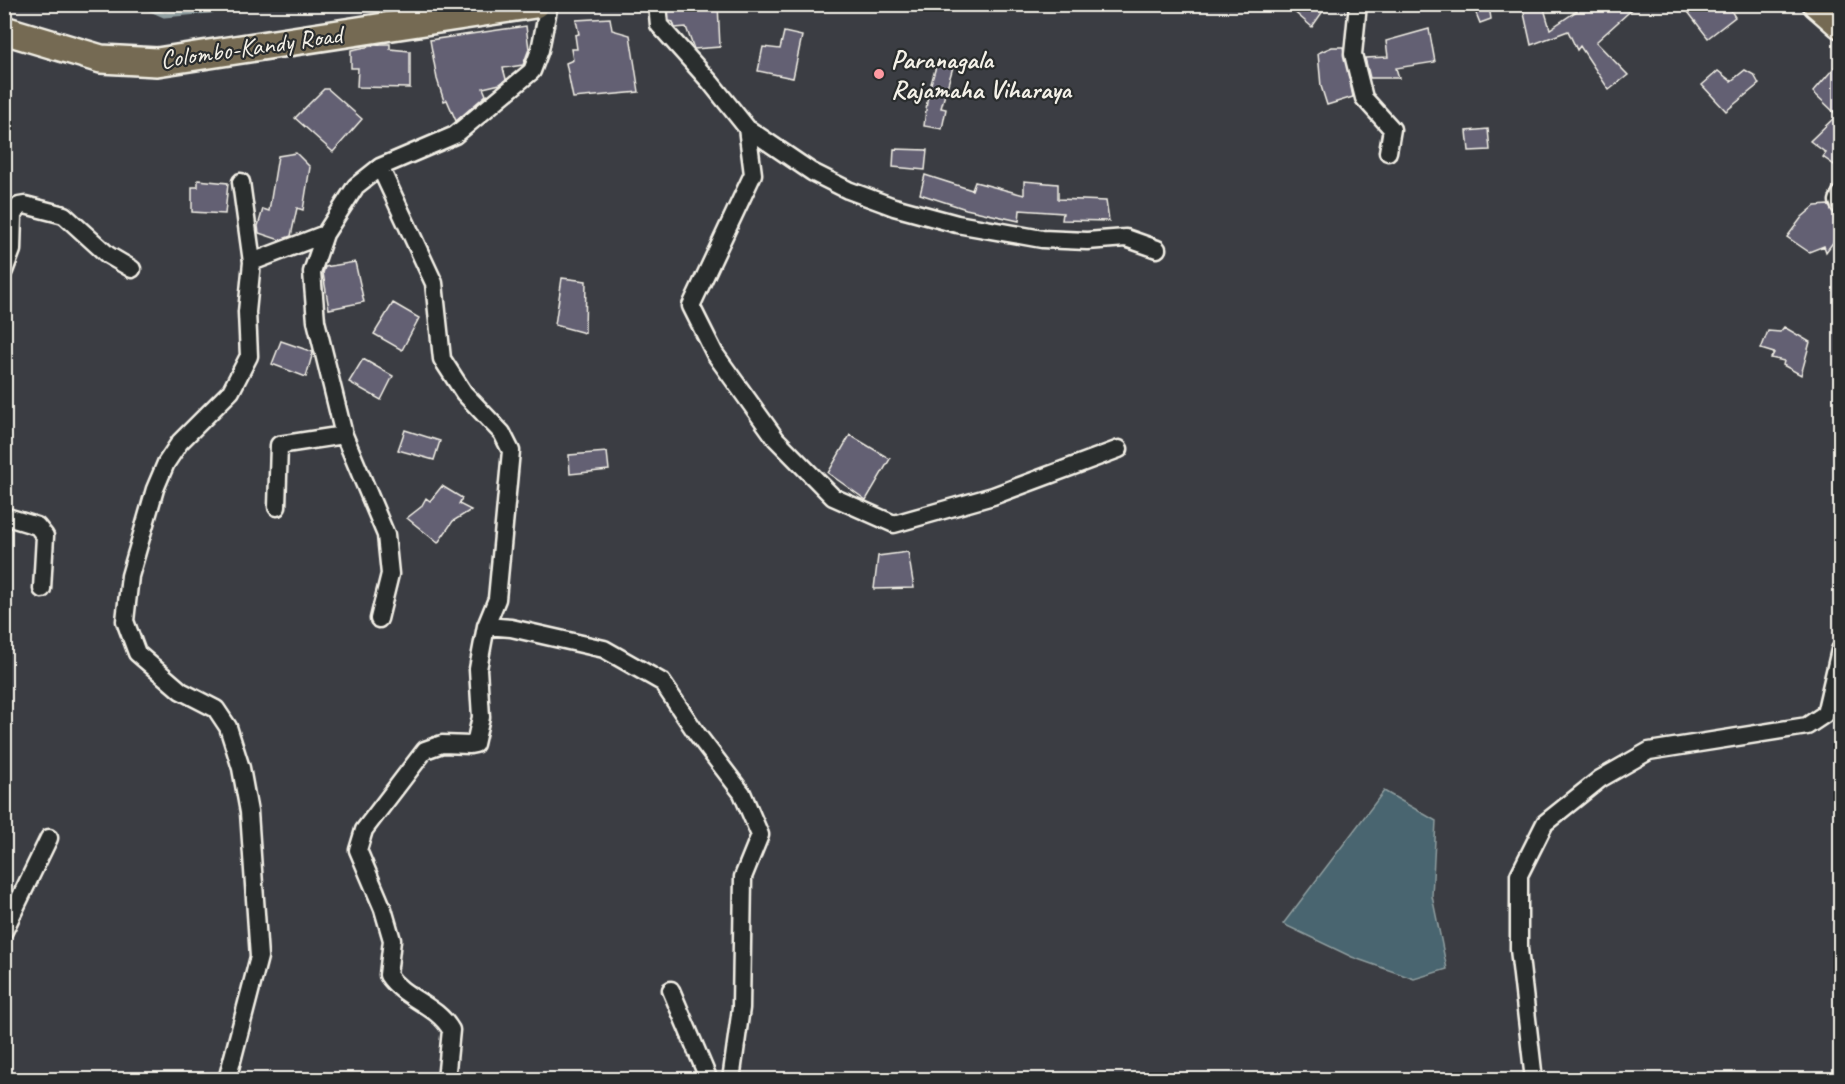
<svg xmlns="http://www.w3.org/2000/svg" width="1845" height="1084" viewBox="0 0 1845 1084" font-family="Caveat,sans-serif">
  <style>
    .water { fill: #4a656f; stroke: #8e9d9f; stroke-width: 1.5 }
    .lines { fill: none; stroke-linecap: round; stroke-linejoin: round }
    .stream { stroke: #8e9d9f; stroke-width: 5 }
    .building { fill: #636173; stroke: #f4f1e8; stroke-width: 1.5 }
    .minor-casing { stroke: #f4f1e8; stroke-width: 21 }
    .trunk-casing { stroke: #f4f1e8; stroke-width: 32 }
    .minor { stroke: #2a2d2e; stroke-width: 16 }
    .trunk { stroke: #746b52; stroke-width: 27 }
    .poi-dot { fill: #ff9aa2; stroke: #2a2d2e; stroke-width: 2 }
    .labels { text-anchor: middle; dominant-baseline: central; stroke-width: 4.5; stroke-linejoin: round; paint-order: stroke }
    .street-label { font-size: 26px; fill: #f4f1e8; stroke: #2a2d2e }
    .poi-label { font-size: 26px; font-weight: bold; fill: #f4f1e8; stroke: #2a2d2e; text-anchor: start }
  </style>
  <rect width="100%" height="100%" fill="#3b3d43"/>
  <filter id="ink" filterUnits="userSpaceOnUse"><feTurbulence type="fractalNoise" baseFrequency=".0167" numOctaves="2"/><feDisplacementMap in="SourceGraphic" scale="12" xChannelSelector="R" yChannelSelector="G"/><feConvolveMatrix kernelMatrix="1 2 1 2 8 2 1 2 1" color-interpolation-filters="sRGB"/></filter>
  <g filter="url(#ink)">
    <!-- water -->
    <path class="water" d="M 1384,791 L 1436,821 L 1432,896 L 1447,969 L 1414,979 L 1352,957 L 1283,924 Z"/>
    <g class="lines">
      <!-- stream -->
      <path class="stream" d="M 139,4 L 164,15 L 220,10 L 231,4"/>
    </g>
    <!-- building -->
    <path class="building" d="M 668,4 L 718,4 L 720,47 L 694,49 L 686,27 L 675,28 L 673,22 L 669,21 Z
      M 1285,4 L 1328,4 L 1312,27 Z
      M 1587,4 L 1638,4 L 1596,42 L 1628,75 L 1609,90 L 1580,46 L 1577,50 L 1568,31 L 1531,45 L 1523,9 L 1543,5 L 1550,29 Z
      M 1682,4 L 1727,4 L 1735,17 L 1708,38 Z
      M 1489,6 L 1491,19 L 1480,23 L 1474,8 Z
      M 610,18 L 612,30 L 630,35 L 639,92 L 573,98 L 566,63 L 573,60 L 571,49 L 577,49 L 575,35 L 579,34 L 576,20 Z
      M 526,26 L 529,49 L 523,65 L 503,68 L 506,79 L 500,84 L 483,88 L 486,95 L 456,121 L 447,100 L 444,101 L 437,79 L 430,40 Z
      M 1429,29 L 1435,62 L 1396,68 L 1399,78 L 1370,78 L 1365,58 L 1388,57 L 1386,41 Z
      M 784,32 L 802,36 L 793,78 L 758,71 L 763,47 L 780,49 Z
      M 381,44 L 390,44 L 390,49 L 410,51 L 410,88 L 357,87 L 358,68 L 351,68 L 351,50 Z
      M 1332,47 L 1343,47 L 1353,97 L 1327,105 L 1321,86 L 1318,53 Z
      M 1840,61 L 1840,169 L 1823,157 L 1826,153 L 1810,141 L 1837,115 L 1813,92 Z
      M 937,63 L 953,67 L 941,108 L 946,109 L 942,129 L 924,126 L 928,94 Z
      M 1745,70 L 1754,75 L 1759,84 L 1726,111 L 1702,85 L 1718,71 L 1731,81 Z
      M 324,89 L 328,89 L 362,119 L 333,152 L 295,118 Z
      M 1488,129 L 1490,150 L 1469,151 L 1467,131 Z
      M 894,149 L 927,150 L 925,170 L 893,167 Z
      M 296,153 L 310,167 L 303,210 L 297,208 L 291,236 L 280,240 L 259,233 L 258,226 L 263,209 L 269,211 L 278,156 Z
      M 925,175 L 972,190 L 975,182 L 1024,195 L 1024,181 L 1058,184 L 1058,199 L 1106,201 L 1109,221 L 1062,220 L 1063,213 L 1020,210 L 1019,221 L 966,209 L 920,194 Z
      M 198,180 L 228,183 L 225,214 L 192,212 L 192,187 L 198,187 Z
      M 1828,205 L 1840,221 L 1840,233 L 1826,252 L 1824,246 L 1809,252 L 1787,237 L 1802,217 L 1815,206 Z
      M 355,262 L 364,302 L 329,309 L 323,273 L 325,267 Z
      M 562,278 L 586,281 L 585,333 L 555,325 Z
      M 393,303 L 419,318 L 402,350 L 374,334 Z
      M 1784,327 L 1810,342 L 1801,375 L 1783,365 L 1784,361 L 1771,358 L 1774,353 L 1761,349 L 1768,331 L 1780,332 Z
      M 281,341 L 313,352 L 306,377 L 272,364 Z
      M 363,359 L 393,376 L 381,400 L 349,382 Z
      M 405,430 L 440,441 L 434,460 L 398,450 Z
      M 850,435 L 890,459 L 866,500 L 828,473 Z
      M 607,452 L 609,470 L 570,474 L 569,455 Z
      M 442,486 L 462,498 L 459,504 L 471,510 L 453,521 L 438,543 L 407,518 L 421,507 L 426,498 L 430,501 Z
      M 908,552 L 914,588 L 874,589 L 878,556 Z"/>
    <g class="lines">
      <!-- minor casing -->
      <g class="minor-casing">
        <path id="minor" d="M 657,4 L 659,25 L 711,83 L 747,128 L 753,174 L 691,306 L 715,354 L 776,439 L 833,497 L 894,524 L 993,496 L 1119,449
          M 1358,4 L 1353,54 L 1364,98 L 1392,129 L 1388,152
          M 747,128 L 812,172 L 848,190 L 894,207 L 957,224 L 1042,239 L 1087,241 L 1126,238 L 1157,249
          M 380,167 L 434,283 L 442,359 L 464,393 L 502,433 L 511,451 L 497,599 L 486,626 L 478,669 L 481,717 L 475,744 L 470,745 L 442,744 L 425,750 L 364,830 L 358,850 L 383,909 L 392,940 L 388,975 C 404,999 436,1004 451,1030 L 446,1080
          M 241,182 L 252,262
          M 1840,195 L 1838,201 L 1840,206
          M 325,234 L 312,272 L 316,321 L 344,435 L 386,535 L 390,574 L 379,619
          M 4,271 L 12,250 L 13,215 L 19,206 L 25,205 L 64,215 L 108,255 L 132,269
          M 277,507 L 279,445 L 344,435
          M 4,516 L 37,526 L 45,536 L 42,589
          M 486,626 L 511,628 L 604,649 L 662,682 L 697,734 L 742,793 L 760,835 L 743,877 L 741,1008 L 731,1080
          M 4,931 L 49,838
          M 671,990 L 709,1080
          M 227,1080 L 259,957 L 249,812 L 241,768 L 228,727 L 216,709 L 181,691 L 137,653 L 125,621 L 130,576 L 155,489 L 166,463 L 180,442 L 231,391 L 249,356 L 247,312 L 252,262 L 325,234 L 356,186 L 380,167 L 455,135 L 532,71 L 540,50 L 549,4
          M 1534,1080 L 1519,949 L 1519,875 L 1545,823 L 1600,779 L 1649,751 L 1807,726 L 1825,714 L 1840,650"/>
      </g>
      <!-- trunk casing -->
      <g class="trunk-casing">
        <path id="trunk" d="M 1817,4 L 1840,24
          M 4,30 L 101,59 L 157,62 L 535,4"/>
      </g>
      <!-- minor -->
      <use href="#minor" class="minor"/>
      <!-- trunk -->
      <use href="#trunk" class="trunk"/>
    </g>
  </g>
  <!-- markers -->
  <circle class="poi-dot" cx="879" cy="74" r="6"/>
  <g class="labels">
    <!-- street labels -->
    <g class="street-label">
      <text transform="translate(251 47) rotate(-8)">Colombo-Kandy Road</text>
    </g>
    <!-- poi labels -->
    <g class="poi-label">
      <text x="891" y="59">Paranagala<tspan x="891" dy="30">Rajamaha Viharaya</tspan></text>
    </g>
  </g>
  <!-- margin -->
  <rect width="1845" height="1084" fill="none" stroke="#2a2d2e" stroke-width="24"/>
  <rect x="12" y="12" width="1821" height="1060" fill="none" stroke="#f4f1e8" stroke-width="2" filter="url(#ink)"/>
</svg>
